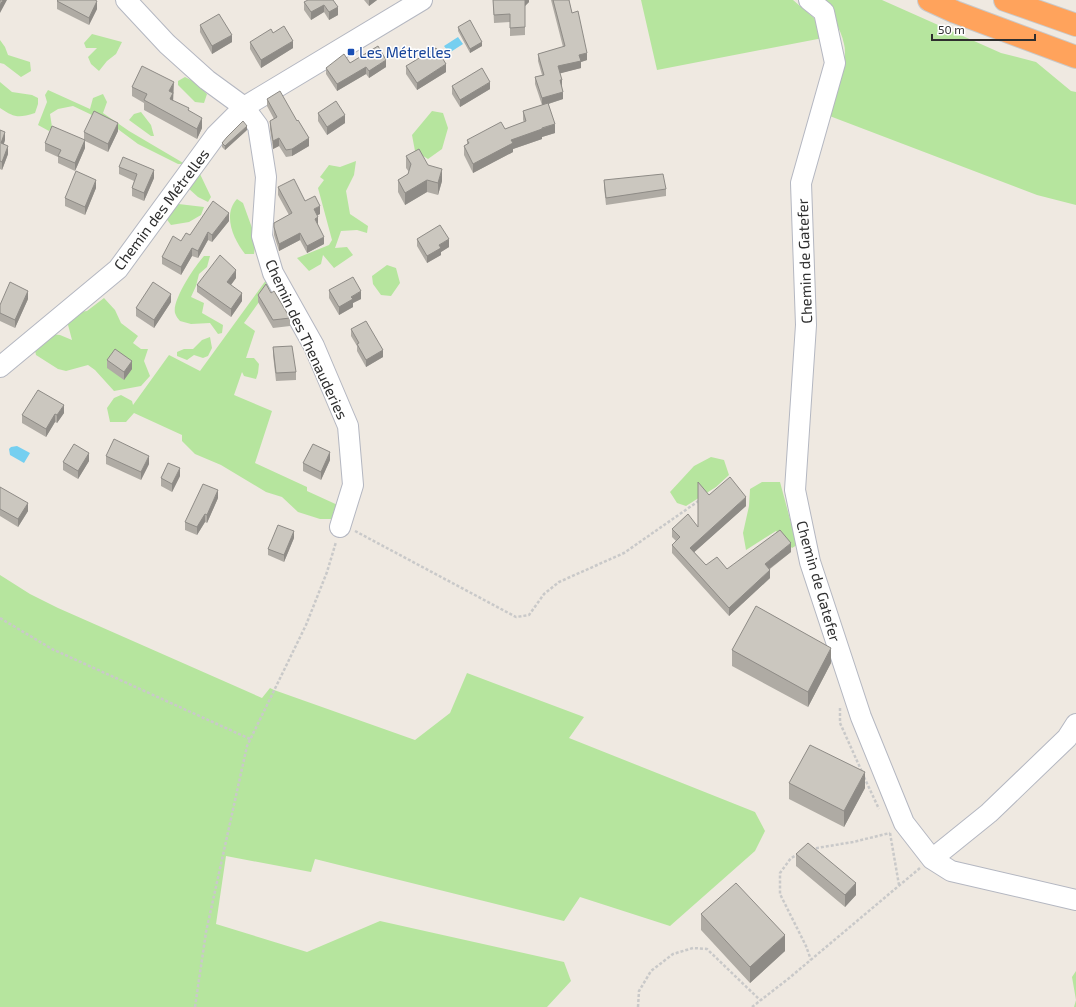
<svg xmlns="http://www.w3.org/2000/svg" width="1076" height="1007" viewBox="0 0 1076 1007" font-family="'Exo 2',sans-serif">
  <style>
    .green { fill: #b6e59e }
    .water { fill: #75cff0 }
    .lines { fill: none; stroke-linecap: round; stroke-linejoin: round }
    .minor-casing { stroke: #b4b7c1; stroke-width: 22 }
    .highway-casing { stroke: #c9c9c9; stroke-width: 24 }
    .path { stroke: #c9c9c9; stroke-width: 2.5; stroke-dasharray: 3 2; stroke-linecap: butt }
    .minor { stroke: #fff; stroke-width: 20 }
    .highway { stroke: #ffa35c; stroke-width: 22 }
    .wall { fill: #afaba4 }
    .shaded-wall { fill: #8e8b86 }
    .building { fill: #cbc7bf; stroke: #8e8b86 }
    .transit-dot { fill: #1a4fb4; stroke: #fff; stroke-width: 1.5 }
    .labels { text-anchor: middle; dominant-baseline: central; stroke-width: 3; stroke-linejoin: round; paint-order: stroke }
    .transit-label { font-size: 15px; fill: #164399; stroke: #fff; text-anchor: start }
    .street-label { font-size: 15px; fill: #2e2e2e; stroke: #fff }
  </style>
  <rect width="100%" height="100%" fill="#efe9e1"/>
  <!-- green -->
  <path class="green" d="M 641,0 L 793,0 L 814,18 L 823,38 L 657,70 Z
    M 822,0 L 882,0 L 1001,53 L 1036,62 L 1071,91 L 1076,92 L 1076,205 L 1037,195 L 827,115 C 833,97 849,62 844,44 C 841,28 830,13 822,0 Z
    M 92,34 L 122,42 L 116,54 L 107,61 L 99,71 L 91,64 L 88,57 L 97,48 L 86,48 L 84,43 Z
    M 0,40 L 5,47 L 8,55 L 30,62 L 31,71 L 21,77 L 4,64 L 0,63 Z
    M 185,77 L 193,81 L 207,94 L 204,103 L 195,102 L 178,85 L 178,81 Z
    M 0,82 L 12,92 L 32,95 L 38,98 L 38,104 L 35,113 C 18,118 15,118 0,108 Z
    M 48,90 L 90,109 L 93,98 L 103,94 L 107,102 L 103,113 L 129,131 L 185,164 L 178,164 L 138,144 L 111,124 L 73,106 L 58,109 L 50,114 L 52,127 L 49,131 L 38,125 L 47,102 L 45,95 Z
    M 432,111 L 443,113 L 448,128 L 442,149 L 428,159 L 415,151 L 412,135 Z
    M 141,112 L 151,125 L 154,136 L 151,136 L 129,120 L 134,114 Z
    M 356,161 L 354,175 L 346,191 L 350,214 L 368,226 L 367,233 L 357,230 L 341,231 L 335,248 L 347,247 L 353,255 L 334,268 L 323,255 L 321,264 L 309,271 L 297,258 L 329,245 L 332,240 L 318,188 L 324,180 L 320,177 L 329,165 L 340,167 Z
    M 192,174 L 200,174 L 211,197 L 208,202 L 198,197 L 188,188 Z
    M 237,199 L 243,203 L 256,239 L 254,254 L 245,254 C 234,240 222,215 237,199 Z
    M 170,203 L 204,207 L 201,215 L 189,222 L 171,225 L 165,217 Z
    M 204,256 L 210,256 L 207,267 L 199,274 L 196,286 L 191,297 L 204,303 L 202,313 L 223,325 L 222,333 L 218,334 L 210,323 L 191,324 L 180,321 C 178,319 176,316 175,313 C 172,300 195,266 204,256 Z
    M 387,265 L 396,268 L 400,283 L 391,296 L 381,295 L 373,284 L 372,276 Z
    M 269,276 L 274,281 L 244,323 L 255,331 L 246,358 L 254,358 L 259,364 L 258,373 L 256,379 L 244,376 L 242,372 L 234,395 L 272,411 L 255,463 L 307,487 L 307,491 L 342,507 L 334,519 L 320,519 L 298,512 L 282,497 L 266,492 L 221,465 L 195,454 L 182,441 L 182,435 L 134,413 L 126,422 L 110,422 L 107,408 L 114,398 L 121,395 L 132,401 L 133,405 L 169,355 L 200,371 Z
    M 104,298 L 115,310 L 121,323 L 138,336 L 133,343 L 141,349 L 148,349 L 144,361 L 150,376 L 141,386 L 114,391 L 95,370 L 88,365 L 66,371 L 58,369 L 36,355 L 34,346 L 51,334 L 60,335 L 72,340 L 67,321 L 73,313 L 87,311 Z
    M 210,337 L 212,348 L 208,356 L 203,358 L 194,355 L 187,360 L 177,356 L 177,352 L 184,349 L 193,349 L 202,340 Z
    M 711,457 L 724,460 L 729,475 L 716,487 L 686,506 L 677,503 L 670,492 L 694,466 Z
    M 762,482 L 780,482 L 797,545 L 792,548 L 776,531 L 746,550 L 743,533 L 749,506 L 750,489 Z
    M 0,575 L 30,594 L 58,608 L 262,698 L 270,688 L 274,690 L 415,740 L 450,713 L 467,673 L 584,717 L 569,738 L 755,812 L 765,831 L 755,851 L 670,926 L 580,897 L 564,921 L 315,859 L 311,872 L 226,856 L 216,924 L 307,952 L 380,921 L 564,962 L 571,981 L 547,1007 L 0,1007 Z
    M 1076,971 L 1076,1007 L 1074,1007 L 1076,1000 L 1072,977 Z"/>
  <!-- water -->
  <path class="water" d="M 458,37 L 463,44 L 449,53 L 444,46 Z
    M 17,446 L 30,453 L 24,463 L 10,455 L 9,449 L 11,447 Z"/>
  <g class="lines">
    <!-- minor casing -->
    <g class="minor-casing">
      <path id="minor" d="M 126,0 L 167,44 L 207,80 L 244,107 L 258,126 L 266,177 L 262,236 L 273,273 L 314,346 L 348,426 L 353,485 L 340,527
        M 809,0 L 824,12 L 835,63 L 801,183 L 806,325 L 795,490 L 810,562 L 861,717 L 904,823 L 932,859 L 951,871 L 1076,900
        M 0,367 L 118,269 L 216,135 L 244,107 L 422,0
        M 932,859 L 989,813 L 1067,738 L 1076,724"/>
    </g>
    <!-- highway casing -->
    <g class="highway-casing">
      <path id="highway" d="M 929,0 L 955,12 L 1076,57
        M 1005,0 L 1076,25"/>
    </g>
    <!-- path -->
    <path class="path" d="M 355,531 L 516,617 L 529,615 L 544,594 L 559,582 L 624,553 L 700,500
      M 0,618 L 52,649 L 250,739
      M 840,708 L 840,723 L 862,772
      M 864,777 L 879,809
      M 890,833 L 899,885
      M 811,849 L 853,842 L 890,833
      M 799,854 L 791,858 L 780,873 L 780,894 L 806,946 L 811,960
      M 195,1007 L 206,932 L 247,746 L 306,625 L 327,572 L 336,542
      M 638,1007 L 639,991 L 651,971 L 673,954 L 693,948 L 707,949 L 760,1000
      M 752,1007 L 788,979 L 920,868"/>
    <!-- minor -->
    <use href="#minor" class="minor"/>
    <!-- highway -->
    <use href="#highway" class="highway"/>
  </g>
  <!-- wall -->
  <path class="wall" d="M 333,0 L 338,15 L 329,20 L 324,12 L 311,20 L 304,10 L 304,2 Z
    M 364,0 L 377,0 L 369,6 Z
    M 493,0 L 529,0 L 529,2 L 525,6 L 525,35 L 510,36 L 510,22 L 494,23 Z
    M 551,0 L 569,0 L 572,13 L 587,60 L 581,62 L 581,68 L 560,73 L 563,99 L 548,104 L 555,133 L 542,137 L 542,139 L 513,149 L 513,152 L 473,173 L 464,155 L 464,146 L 467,144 L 467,140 L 505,129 L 524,122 L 523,120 L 523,111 L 542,105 L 535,84 L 535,77 L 542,75 L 538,61 L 538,54 L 563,47 Z
    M 57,1 L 97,9 L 89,25 L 57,9 Z
    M 200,25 L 232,42 L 212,54 L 200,32 Z
    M 458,27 L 482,46 L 470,53 L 458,31 Z
    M 273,33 L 293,48 L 261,68 L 250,49 L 250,42 Z
    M 350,63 L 386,67 L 369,78 L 366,74 L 337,91 L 326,74 L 326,68 Z
    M 406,66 L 446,72 L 417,90 L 406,74 Z
    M 452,86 L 490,89 L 460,107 L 452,94 Z
    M 132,87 L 174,92 L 173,93 L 173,101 L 189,111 L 202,128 L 197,139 L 144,110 L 144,103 L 132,96 Z
    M 267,99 L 309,146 L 292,156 L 286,157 L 279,146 L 273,149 L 270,129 L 270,121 L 274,119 L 267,106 Z
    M 318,113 L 345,123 L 327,135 L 318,121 Z
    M 0,130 L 5,140 L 4,144 L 8,154 L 2,170 L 0,169 Z
    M 247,130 L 225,150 L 222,147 L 222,143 Z
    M 118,131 L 108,152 L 85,141 L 85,148 L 75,171 L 58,163 L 58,157 L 45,151 L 45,143 L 84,140 L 84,132 Z
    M 406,156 L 428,165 L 442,181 L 438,195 L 427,192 L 405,205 L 398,192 L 398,180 L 408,174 L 409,172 L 406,168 Z
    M 119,167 L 154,178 L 144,201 L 132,196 L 132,188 L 134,181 L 119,174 Z
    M 604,180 L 666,189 L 666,196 L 606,205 L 604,187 Z
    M 278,187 L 305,201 L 320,214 L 317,215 L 318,225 L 324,244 L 307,253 L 300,240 L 279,251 L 274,235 L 274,223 L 289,215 L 278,195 Z
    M 96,188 L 85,215 L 65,206 L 65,198 Z
    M 229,221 L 212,242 L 208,240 L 198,258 L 192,256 L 181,275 L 162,264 L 162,257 L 181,241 L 190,235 Z
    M 417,239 L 449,247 L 441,252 L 441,255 L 427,263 L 417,246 Z
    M 236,278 L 231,285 L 242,301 L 231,317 L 197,292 L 197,285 Z
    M 329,290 L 361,299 L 353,303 L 353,307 L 339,315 L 329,298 Z
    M 271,293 L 290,318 L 290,326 L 273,328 L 258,302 L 258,295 Z
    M 28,299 L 15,328 L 0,321 L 0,305 Z
    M 171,302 L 154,328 L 136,316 L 136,308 Z
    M 351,329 L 383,357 L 366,367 L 357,351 L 357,346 L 351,336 Z
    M 273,347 L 296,372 L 296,380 L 276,381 L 273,355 Z
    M 107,360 L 132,369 L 124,380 L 107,368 Z
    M 64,413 L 57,423 L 55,422 L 46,437 L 22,423 L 22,415 Z
    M 106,456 L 149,464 L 141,480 L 106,464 Z
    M 330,460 L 321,480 L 303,471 L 303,463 Z
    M 89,461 L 78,479 L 63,470 L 63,462 Z
    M 180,476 L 172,492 L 161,486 L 161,478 Z
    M 0,487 L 28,511 L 18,527 L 0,516 Z
    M 709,495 L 746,506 L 694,552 L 706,565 L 727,569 L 791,552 L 770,569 L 770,578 L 729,616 L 672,553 L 672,545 L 676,541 L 672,537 L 672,529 L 698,527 Z
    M 218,498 L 207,523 L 205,522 L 197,535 L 185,530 L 185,522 Z
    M 294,538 L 284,562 L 268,555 L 268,549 Z
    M 732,650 L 831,663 L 808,707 L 732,666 Z
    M 789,783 L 865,788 L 844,827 L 789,799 Z
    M 796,854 L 856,895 L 845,907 L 796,866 Z
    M 701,914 L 785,951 L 750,983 L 701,930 Z"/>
  <!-- shaded-wall -->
  <path class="shaded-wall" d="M 3,0 L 7,0 L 0,13 L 0,5 Z
    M 369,0 L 377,0 L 369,6 Z
    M 525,0 L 529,0 L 529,2 L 525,6 Z
    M 97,1 L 97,9 L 89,25 L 89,18 Z
    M 324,5 L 324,12 L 311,20 L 311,12 Z
    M 338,7 L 338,15 L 329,20 L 329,12 Z
    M 232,35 L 232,42 L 212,54 L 212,46 Z
    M 293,41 L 293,48 L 261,68 L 261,60 Z
    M 482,42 L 482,46 L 470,53 L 470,49 Z
    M 587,53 L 587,60 L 581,62 L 581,68 L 558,74 L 558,66 L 579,55 Z
    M 386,60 L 386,67 L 369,78 L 369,71 Z
    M 446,64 L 446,72 L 417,90 L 417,83 Z
    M 366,67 L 366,74 L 337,91 L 337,84 Z
    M 560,80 L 562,80 L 562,87 L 560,88 Z
    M 174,82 L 173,103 L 170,109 L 169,91 Z
    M 490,82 L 490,89 L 460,107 L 460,100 Z
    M 563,92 L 563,99 L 542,106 L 542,98 Z
    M 345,115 L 345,123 L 327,135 L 327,127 Z
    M 202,118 L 202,128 L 197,139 L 197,129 Z
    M 118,123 L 118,131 L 108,152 L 108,144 Z
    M 555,124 L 555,133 L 542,137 L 542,139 L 513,149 L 513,152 L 473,173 L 473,164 L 511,140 Z
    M 247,126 L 247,130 L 225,150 L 225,146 Z
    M 5,132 L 5,140 L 1,151 L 1,143 Z
    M 279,138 L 279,146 L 273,149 L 273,141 Z
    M 309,138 L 309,146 L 292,156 L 292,149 Z
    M 85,140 L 85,148 L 75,171 L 75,163 Z
    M 8,146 L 8,154 L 2,170 L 2,162 Z
    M 442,169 L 442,181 L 438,195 L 438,183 Z
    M 154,170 L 154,178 L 144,201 L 144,193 Z
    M 96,180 L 96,188 L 85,215 L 85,207 Z
    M 427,180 L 427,192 L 405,205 L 405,193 Z
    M 320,206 L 320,214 L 314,217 L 314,209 Z
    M 229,213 L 229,221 L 212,242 L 212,235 Z
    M 318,217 L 318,225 L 315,219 Z
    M 208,232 L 208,240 L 198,258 L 198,251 Z
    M 300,233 L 300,240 L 279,251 L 279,244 Z
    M 324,237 L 324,244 L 307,253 L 307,246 Z
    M 449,239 L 449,247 L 441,252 L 441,255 L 427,263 L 427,256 L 439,245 Z
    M 192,248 L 192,256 L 181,275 L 181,267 Z
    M 236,270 L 236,278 L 227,290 L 227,282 Z
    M 28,291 L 28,299 L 15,328 L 15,320 Z
    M 361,291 L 361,299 L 353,303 L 353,307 L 339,315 L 339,307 L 351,297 Z
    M 242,293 L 242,301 L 231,317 L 231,309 Z
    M 171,294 L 171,302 L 154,328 L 154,320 Z
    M 383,350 L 383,357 L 366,367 L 366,360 Z
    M 132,361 L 132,369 L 124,380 L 124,372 Z
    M 64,405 L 64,413 L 57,423 L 57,415 Z
    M 55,414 L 55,422 L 46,437 L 46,429 Z
    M 330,452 L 330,460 L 321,480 L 321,472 Z
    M 89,453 L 89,461 L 78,479 L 78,471 Z
    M 149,456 L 149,464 L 141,480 L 141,472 Z
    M 180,468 L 180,476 L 172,492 L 172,484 Z
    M 218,490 L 218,498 L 207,523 L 207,515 Z
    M 746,497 L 746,506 L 690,556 L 690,548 Z
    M 28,503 L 28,511 L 18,527 L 18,519 Z
    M 205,514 L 205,522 L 197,535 L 197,527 Z
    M 294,531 L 294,538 L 284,562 L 284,555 Z
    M 791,543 L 791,552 L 765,572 L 765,564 Z
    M 770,570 L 770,578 L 729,616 L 729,608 Z
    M 831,648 L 831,663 L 808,707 L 808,692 Z
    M 865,772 L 865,788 L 844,827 L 844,811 Z
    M 856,883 L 856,895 L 845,907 L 845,895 Z
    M 785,935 L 785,951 L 750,983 L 750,967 Z"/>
  <!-- building -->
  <path class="building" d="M 0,0 L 3,0 L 0,5 Z
    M 58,0 L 95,0 L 97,1 L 89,18 L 57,1 Z
    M 308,0 L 333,0 L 338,7 L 329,12 L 324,5 L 311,12 L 304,2 Z
    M 493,0 L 525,0 L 525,27 L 510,28 L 510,14 L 494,15 Z
    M 553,0 L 569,0 L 572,13 L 578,11 L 587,53 L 579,55 L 581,61 L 558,66 L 562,80 L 560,80 L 563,92 L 542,98 L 535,77 L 544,75 L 538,54 L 565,46 Z
    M 219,14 L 232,35 L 212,46 L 200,25 Z
    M 470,20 L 482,42 L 470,49 L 458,27 Z
    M 284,26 L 293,41 L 261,60 L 250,42 L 271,29 L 273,33 Z
    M 378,46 L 386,60 L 369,71 L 366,67 L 337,84 L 326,68 L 344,54 L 350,63 Z
    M 436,48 L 446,64 L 417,83 L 406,66 Z
    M 142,66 L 174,82 L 169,91 L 173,93 L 170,99 L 189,108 L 188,110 L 202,118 L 197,129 L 144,100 L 147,94 L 132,87 Z
    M 482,68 L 490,82 L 460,100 L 452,86 Z
    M 280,91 L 297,121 L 298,120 L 309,138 L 292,149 L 286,150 L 279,138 L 273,141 L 270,121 L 277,117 L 267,99 Z
    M 336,101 L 345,115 L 327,127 L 318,113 Z
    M 548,103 L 555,124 L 542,128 L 542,129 L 511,140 L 513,143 L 473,164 L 464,146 L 469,143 L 467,140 L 501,122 L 505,129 L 526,121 L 523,111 Z
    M 94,111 L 118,123 L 108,144 L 84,132 Z
    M 243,121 L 247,126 L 225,146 L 222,143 L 227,137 Z
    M 52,126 L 85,140 L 75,163 L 58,156 L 61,150 L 45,143 Z
    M 0,130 L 5,132 L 1,143 L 8,146 L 2,162 L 0,161 Z
    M 419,149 L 428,165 L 442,169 L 438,183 L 427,180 L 405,193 L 398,180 L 408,174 L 411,164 L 406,156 Z
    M 123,157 L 154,170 L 144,193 L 132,188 L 137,174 L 119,167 Z
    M 76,171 L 96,180 L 85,207 L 65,198 Z
    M 663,174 L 666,189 L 606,198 L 604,180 Z
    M 294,179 L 305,201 L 315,196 L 320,206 L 314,209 L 318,217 L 315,219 L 324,237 L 307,246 L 300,233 L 279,244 L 274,227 L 274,223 L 292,213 L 278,187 Z
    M 213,201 L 229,213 L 212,235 L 208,232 L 198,251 L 192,248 L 181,267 L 162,257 L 173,236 L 181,241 L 186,233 L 190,235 Z
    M 440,225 L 449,239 L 439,245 L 441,248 L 427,256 L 417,239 Z
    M 220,255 L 236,270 L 227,282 L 242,293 L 231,309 L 197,285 Z
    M 353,277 L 361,291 L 351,297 L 353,299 L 339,307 L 329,290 Z
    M 10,282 L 28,291 L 15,320 L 0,313 L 0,305 Z
    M 153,282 L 171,294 L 154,320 L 136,308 Z
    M 266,284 L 271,293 L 274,291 L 290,318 L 273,320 L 258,295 Z
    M 366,321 L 383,350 L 366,360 L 357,344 L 359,343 L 351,329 Z
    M 292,346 L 296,372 L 276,373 L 273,347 Z
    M 115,349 L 132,361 L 124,372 L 107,360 Z
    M 38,390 L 64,405 L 57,415 L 55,414 L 46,429 L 22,415 Z
    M 114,439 L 149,456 L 141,472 L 106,456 Z
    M 74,444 L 89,453 L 78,471 L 63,462 Z
    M 313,444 L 330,452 L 321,472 L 303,463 Z
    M 168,463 L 180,468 L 172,484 L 161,478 Z
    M 730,477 L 746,497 L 690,548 L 706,565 L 717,557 L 727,569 L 780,530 L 791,543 L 765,564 L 770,570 L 729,608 L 672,545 L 680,537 L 672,529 L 688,514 L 698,527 L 698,482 L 709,495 Z
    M 203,484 L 218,490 L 207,515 L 205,514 L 197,527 L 185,522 Z
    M 0,487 L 28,503 L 18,519 L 0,509 Z
    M 278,525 L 294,531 L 284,555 L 268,549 Z
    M 756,606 L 831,648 L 808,692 L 732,650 Z
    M 810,745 L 865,772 L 844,811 L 789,783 Z
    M 808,843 L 856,883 L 845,895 L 796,854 Z
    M 736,883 L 785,935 L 750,967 L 701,914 Z"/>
  <!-- markers -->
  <rect class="transit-dot" x="347" y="48" width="8" height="8" rx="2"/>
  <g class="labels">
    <!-- transit labels -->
    <g class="transit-label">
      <text x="359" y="52">Les Métrelles</text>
    </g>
    <!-- street labels -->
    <g class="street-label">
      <text transform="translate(161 209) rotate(-53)">Chemin des Métrelles</text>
      <text transform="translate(804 261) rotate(-92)">Chemin de Gatefer</text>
      <text transform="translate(307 339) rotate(65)">Chemin des Thenauderies</text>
      <text transform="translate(819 581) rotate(74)">Chemin de Gatefer</text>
    </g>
  </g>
  <!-- scale -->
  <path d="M932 34v6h103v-6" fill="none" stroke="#2e2e2e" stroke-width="2"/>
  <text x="938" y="34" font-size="12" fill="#2e2e2e" stroke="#ffffff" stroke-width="3" paint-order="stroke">50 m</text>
</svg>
